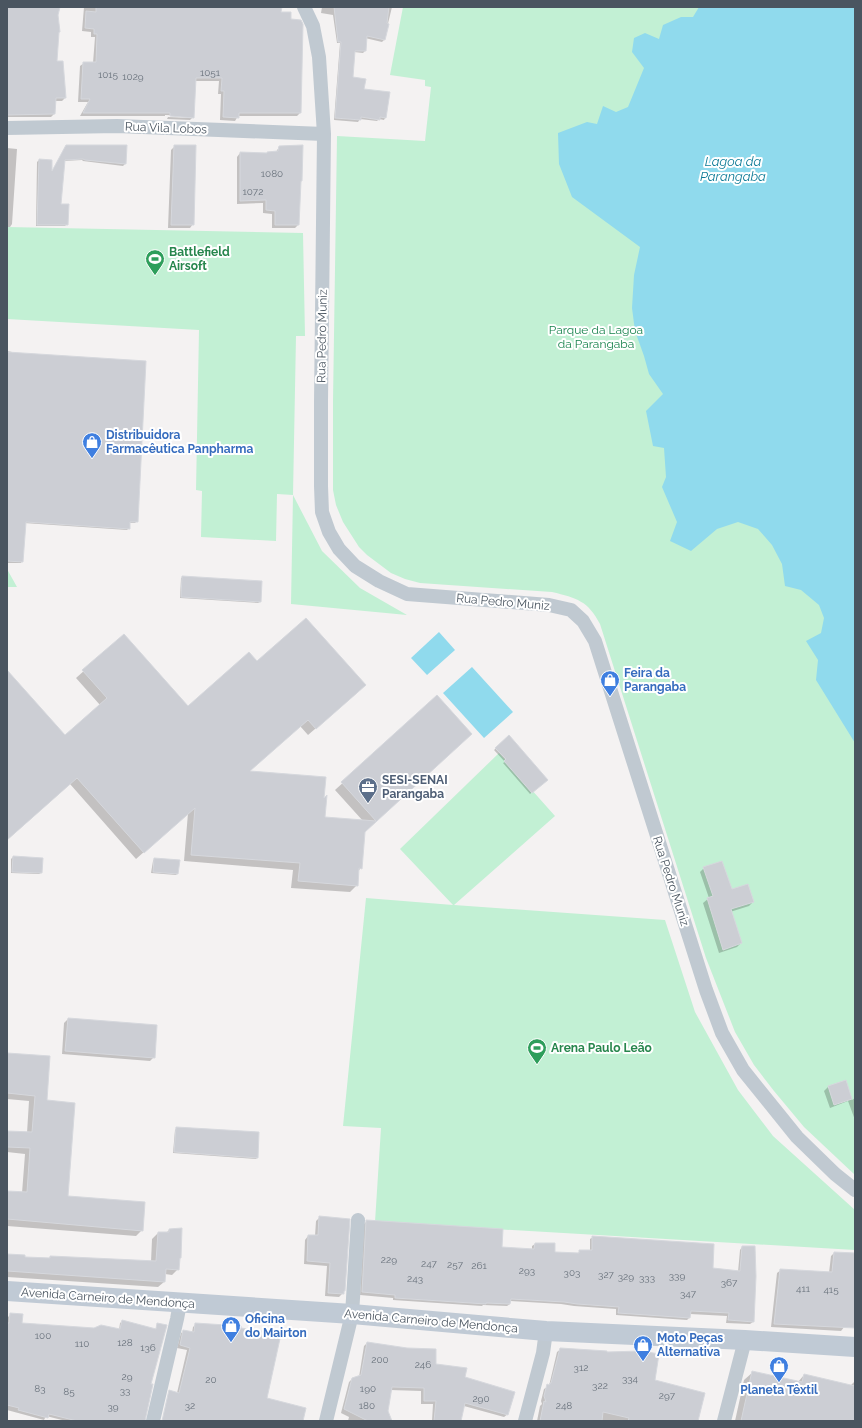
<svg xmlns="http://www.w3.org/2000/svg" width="862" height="1428" viewBox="0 0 862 1428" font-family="Raleway,sans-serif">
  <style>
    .green { fill: #c2f0d4 }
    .water { fill: #90daed }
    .shadow { fill: #0003 }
    .building { fill: #ccced4; stroke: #d6d8dd }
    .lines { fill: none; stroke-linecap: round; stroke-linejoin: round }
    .street { stroke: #c0c9d1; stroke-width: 14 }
    .secondary { stroke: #c0cad5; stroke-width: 20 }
    .labels { text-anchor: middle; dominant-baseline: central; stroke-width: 4; stroke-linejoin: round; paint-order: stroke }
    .number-label { font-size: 10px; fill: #6a737d }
    .street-label { font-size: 12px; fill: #4a5560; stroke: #fff }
    .leisure-label { font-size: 12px; font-weight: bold; fill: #27864d; stroke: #fff; text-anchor: start }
    .park-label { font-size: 12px; fill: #18834d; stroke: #fff }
    .shop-label { font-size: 12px; font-weight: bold; fill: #366cbe; stroke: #fff; text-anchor: start }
    .service-label { font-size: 12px; font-weight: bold; fill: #4e5e75; stroke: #fff; text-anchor: start }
    .water-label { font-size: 13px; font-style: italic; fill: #0e7b97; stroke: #fff }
  </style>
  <rect width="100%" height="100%" fill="#f4f2f2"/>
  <!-- green -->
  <path class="green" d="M 403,7 L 855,7 L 855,1175 L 804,1127 L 774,1091 L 754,1065 L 735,1032 L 706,958 L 600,624 C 588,601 577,598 552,592 L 420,583 L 405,579 L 391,573 L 367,555 L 359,547 L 343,522 L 336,505 L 333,490 L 333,402 L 337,136 L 425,141 L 431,87 L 425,86 L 425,80 L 390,75 Z
    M 7,227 L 303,233 L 305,336 L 296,336 L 293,495 L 322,551 L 360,588 L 407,615 L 291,604 L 293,495 L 277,494 L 276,541 L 201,537 L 202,491 L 196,490 L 199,330 L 7,319 Z
    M 7,569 L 17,587 L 7,587 Z
    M 499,753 L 555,816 L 454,905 L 665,920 L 695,1012 L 738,1090 L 773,1136 L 855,1210 L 855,1250 L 375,1222 L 381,1128 L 343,1126 L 366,898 L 453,905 L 400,849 Z"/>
  <!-- water -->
  <path class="water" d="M 699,7 L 855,7 L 855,743 L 816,680 L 818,660 L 806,641 L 821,633 L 824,618 L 819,605 L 801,590 L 785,586 L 782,564 L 772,545 L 758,529 L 738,522 L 717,529 L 691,551 L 670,541 L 677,522 L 662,487 L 666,477 L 664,448 L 653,446 L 646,411 L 663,394 L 649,374 L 644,356 L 635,331 L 632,308 L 634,275 L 640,247 L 572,197 L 559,164 L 558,133 L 587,122 L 597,124 L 603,106 L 616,112 L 628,107 L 644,68 L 632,52 L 634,38 L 645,33 L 659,39 L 663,25 L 681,17 L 693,17 Z
    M 439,632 L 455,650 L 427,675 L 411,658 Z
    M 472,667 L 513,712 L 484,738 L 443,693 Z"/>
  <!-- shadow -->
  <path class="shadow" d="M 7,7 L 59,7 L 57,15 L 56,62 L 62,62 L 65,98 L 62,101 L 55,101 L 54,114 L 51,117 L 7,117 Z
    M 84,7 L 272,7 L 290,20 L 302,24 L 300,113 L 297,116 L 238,116 L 235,121 L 220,120 L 221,94 L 218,94 L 219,81 L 195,81 L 193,117 L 190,120 L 167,119 L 168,117 L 191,118 L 191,116 L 165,115 L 165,116 L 80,116 L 88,102 L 78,102 L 80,66 L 84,63 L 93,63 L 95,37 L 91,37 L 91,32 L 82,31 Z
    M 322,7 L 392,7 L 384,40 L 382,42 L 365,38 L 365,51 L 363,53 L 354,52 L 352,78 L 385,118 L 384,120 L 379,119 L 377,121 L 360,119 L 358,122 L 334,120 L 340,43 L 337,43 L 333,15 L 321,13 Z
    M 66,146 L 126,146 L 125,164 L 123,166 L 83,161 L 82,160 L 64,161 L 60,205 L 67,224 L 65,226 L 36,226 L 37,162 L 39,160 L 51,174 Z
    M 175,146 L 193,224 L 190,228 L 168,228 L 171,150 Z
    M 279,147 L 301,181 L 300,183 L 298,225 L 295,228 L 272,228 L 272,214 L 263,213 L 263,203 L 237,204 L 237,157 L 240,153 L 266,154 L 276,152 Z
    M 7,148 L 17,149 L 12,224 L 10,227 L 7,227 Z
    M 7,351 L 12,352 L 12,354 L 137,521 L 135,523 L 129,523 L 129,528 L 127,530 L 24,523 L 22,561 L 21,563 L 7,563 Z
    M 183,577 L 260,602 L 258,603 L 180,598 L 181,578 Z
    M 124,635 L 188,707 L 257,662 L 358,692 L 308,735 L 300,726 L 249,771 L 323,800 L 324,818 L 363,821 L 335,790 L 437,697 L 471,734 L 364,832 L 361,868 L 358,871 L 357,885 L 350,892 L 291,888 L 293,870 L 184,861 L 188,813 L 136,859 L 70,784 L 7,840 L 7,671 L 65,737 L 100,705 L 76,678 Z
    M 509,736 L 546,780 L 530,794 L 503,763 L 505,762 L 494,750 Z
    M 13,857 L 41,873 L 39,874 L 11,873 L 11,859 Z
    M 154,859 L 177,874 L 176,875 L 151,873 L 153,861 Z
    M 704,868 L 731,890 L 753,902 L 749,906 L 730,912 L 741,943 L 737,947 L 719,953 L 703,903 L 709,898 L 700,872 Z
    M 68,1019 L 154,1057 L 150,1061 L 62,1054 L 64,1023 Z
    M 7,1054 L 46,1101 L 67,1197 L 142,1230 L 136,1236 L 7,1226 L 7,1192 L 22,1193 L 25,1154 L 7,1152 L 7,1132 L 27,1133 L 29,1101 L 7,1099 Z
    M 845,1082 L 852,1100 L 855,1098 L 855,1120 L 848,1101 L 830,1108 L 824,1091 L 828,1087 Z
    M 177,1128 L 257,1158 L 256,1159 L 173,1153 L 175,1130 Z
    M 319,1218 L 343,1293 L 339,1297 L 325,1296 L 327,1266 L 304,1264 L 305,1240 L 308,1236 L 315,1236 L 316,1221 Z
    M 367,1221 L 500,1248 L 532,1250 L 532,1246 L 535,1244 L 554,1253 L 577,1254 L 580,1251 L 590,1251 L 590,1239 L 593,1237 L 712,1269 L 738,1272 L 740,1250 L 742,1247 L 753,1322 L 750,1324 L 726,1323 L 727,1316 L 690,1314 L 690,1317 L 687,1320 L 616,1315 L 616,1309 L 574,1306 L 561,1304 L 510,1301 L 510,1304 L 507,1306 L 483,1305 L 482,1306 L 393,1300 L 393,1298 L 360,1295 L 364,1224 Z
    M 169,1230 L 178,1269 L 172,1275 L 165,1274 L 164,1282 L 158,1287 L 7,1277 L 7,1255 L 24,1258 L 48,1259 L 50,1257 L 151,1262 L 152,1239 L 158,1233 L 166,1233 Z
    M 834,1253 L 855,1254 L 855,1326 L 845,1326 L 841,1331 L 771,1327 L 777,1273 L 781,1270 L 829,1273 L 831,1256 Z
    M 11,1314 L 21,1324 L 119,1330 L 120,1323 L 123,1321 L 155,1330 L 158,1324 L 141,1421 L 66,1421 L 46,1416 L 44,1420 L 7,1410 L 7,1324 L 8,1317 Z
    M 196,1324 L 266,1399 L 302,1421 L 167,1421 L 177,1393 L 187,1350 L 177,1348 L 181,1333 L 184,1331 L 192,1333 L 193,1327 Z
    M 367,1343 L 435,1365 L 464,1378 L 508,1414 L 504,1417 L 464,1406 L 460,1421 L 432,1421 L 433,1404 L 421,1404 L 421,1391 L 390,1390 L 387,1411 L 391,1421 L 348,1421 L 349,1417 L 341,1413 L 349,1382 L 352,1379 L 359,1377 L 364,1346 Z
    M 561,1349 L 606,1353 L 654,1381 L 698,1421 L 537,1421 L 540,1406 L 542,1404 L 541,1401 L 544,1389 L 549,1386 L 557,1352 Z
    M 753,1372 L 798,1382 L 804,1375 L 850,1386 L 855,1381 L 855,1421 L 735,1421 L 744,1380 Z"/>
  <!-- building -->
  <path class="building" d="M 7,7 L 60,7 L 58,15 L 60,32 L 59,32 L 57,61 L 63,61 L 66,98 L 56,98 L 55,114 L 7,115 Z
    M 96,7 L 282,7 L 281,12 L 291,12 L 291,19 L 301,20 L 303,24 L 301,113 L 239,113 L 239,118 L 223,117 L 224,91 L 221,91 L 222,78 L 196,78 L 194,118 L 170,116 L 170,113 L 83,113 L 90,99 L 81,99 L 83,62 L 96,62 L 97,34 L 94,34 L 94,29 L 85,28 L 86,11 L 96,12 Z
    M 334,7 L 389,7 L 387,23 L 389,24 L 385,40 L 367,36 L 366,51 L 355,51 L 353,77 L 366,79 L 364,89 L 390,92 L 386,118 L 380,117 L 380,120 L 361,117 L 361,120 L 335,118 L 341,42 L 338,42 Z
    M 66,145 L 127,145 L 126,164 L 85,160 L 83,159 L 65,160 L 61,204 L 69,204 L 68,225 L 37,225 L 39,159 L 52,160 L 52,171 Z
    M 174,145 L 196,145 L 194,225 L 171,225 Z
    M 303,145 L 302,181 L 301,181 L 299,225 L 275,225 L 275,211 L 266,210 L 266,200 L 240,201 L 240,152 L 267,153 L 267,152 L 278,151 L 279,146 Z
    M 7,352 L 146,361 L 138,522 L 130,522 L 130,529 L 26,522 L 23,562 L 7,561 Z
    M 182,576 L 262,581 L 261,602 L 181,597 Z
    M 306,618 L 366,685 L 316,729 L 308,720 L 250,771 L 326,777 L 324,798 L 327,795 L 325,817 L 376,821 L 341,782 L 437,695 L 472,734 L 365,832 L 362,869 L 359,868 L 358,886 L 298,881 L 300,863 L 191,855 L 195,808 L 144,853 L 77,778 L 7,840 L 7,670 L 65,735 L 107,698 L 82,670 L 124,634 L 188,706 L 249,652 L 257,661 Z
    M 509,735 L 548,780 L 532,793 L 504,761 L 506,759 L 495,748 Z
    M 13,856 L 43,858 L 42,873 L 12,872 Z
    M 154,858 L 180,860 L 178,874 L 153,872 Z
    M 722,861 L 732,889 L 748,884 L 754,902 L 731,909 L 742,943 L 723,950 L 707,898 L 713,896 L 703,867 Z
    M 68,1018 L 157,1025 L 155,1058 L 65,1051 Z
    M 7,1053 L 50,1056 L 47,1100 L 75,1103 L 68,1196 L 145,1202 L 143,1231 L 7,1219 L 7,1191 L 27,1192 L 30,1148 L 7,1147 L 7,1131 L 32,1132 L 35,1096 L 7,1093 Z
    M 846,1080 L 852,1099 L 834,1105 L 828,1086 Z
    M 176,1127 L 259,1132 L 258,1158 L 174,1152 Z
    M 319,1216 L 350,1219 L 345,1291 L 344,1291 L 344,1294 L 328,1293 L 330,1263 L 307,1261 L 308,1235 L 318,1235 Z
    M 366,1220 L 503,1229 L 502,1247 L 534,1249 L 535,1243 L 555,1243 L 555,1252 L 579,1253 L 579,1250 L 592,1250 L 592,1236 L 714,1244 L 713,1268 L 740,1271 L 742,1246 L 755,1246 L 756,1276 L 754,1322 L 728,1320 L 729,1313 L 691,1311 L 690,1318 L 618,1313 L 619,1307 L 577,1304 L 564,1302 L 511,1299 L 510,1304 L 486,1303 L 486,1304 L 395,1298 L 395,1295 L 362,1292 Z
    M 182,1228 L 181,1258 L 180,1258 L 179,1270 L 166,1269 L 165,1282 L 7,1271 L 7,1254 L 25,1255 L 25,1257 L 50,1258 L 50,1256 L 156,1261 L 158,1232 L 169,1232 L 169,1229 Z
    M 834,1252 L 855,1253 L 855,1328 L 774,1324 L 780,1269 L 832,1272 Z
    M 10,1313 L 23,1314 L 22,1323 L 94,1328 L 101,1325 L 120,1329 L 122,1320 L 156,1329 L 157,1323 L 167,1325 L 151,1384 L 153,1384 L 145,1421 L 77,1421 L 49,1414 L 48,1418 L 18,1410 L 19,1408 L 7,1405 L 7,1323 L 9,1323 Z
    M 195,1323 L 241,1326 L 241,1328 L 281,1334 L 267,1398 L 306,1408 L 303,1421 L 162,1421 L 169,1390 L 179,1393 L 190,1348 L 180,1345 L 183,1330 L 194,1332 Z
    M 367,1342 L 407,1348 L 436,1349 L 436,1364 L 467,1368 L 465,1377 L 515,1392 L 508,1415 L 465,1403 L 461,1421 L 434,1421 L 436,1401 L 424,1401 L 424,1388 L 392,1387 L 388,1411 L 392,1421 L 368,1421 L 344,1409 L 352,1378 L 361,1375 Z
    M 560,1348 L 607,1351 L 607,1352 L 642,1351 L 659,1354 L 655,1380 L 705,1393 L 698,1421 L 628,1421 L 629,1418 L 603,1412 L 602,1421 L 540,1421 L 544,1401 L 546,1402 L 544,1396 L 547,1384 L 549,1385 L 550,1383 L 551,1383 Z
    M 752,1371 L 802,1382 L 804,1374 L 855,1386 L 855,1421 L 741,1421 Z"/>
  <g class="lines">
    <!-- street -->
    <path class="street" d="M 304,7 L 313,26 L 319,57 L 324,134 L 321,402 L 321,486 L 322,512 L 329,532 L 339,549 L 355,566 L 379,581 L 407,594 L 549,605 L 571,610 L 583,621 L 595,641 L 706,990 L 722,1033 L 743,1070 L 797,1137 L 835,1174 L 855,1190
      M 7,128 L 117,126 L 324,134
      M 153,1421 L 177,1319 L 180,1303
      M 326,1421 L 352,1314 L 358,1220
      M 525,1421 L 543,1353 L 546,1331
      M 724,1421 L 745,1340"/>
    <!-- secondary -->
    <path class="secondary" d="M 7,1291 L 352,1314 L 546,1331 L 745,1340 L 855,1347"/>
  </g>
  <!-- icons -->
  <defs>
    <g id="stadium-pin" transform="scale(1)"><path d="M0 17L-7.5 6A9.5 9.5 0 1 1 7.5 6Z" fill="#2e9e5b" stroke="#fff"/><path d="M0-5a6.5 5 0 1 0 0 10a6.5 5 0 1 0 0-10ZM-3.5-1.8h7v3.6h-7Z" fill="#fff"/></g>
    <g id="shop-pin" transform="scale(1)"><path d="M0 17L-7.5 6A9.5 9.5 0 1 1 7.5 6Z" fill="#3f7fe0" stroke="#fff"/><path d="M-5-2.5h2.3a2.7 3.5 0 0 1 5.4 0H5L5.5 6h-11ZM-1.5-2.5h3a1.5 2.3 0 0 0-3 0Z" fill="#fff"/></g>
    <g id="office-pin" transform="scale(1)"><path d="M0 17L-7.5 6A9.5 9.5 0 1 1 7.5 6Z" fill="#5c6f8a" stroke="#fff"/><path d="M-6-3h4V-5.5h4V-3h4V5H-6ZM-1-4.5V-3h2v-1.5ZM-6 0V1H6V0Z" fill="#fff"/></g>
  </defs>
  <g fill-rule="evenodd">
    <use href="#stadium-pin" x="155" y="259"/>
    <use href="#shop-pin" x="92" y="442"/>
    <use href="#shop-pin" x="610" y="680"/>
    <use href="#office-pin" x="368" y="787"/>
    <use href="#stadium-pin" x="537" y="1048"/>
    <use href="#shop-pin" x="231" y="1326"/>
    <use href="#shop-pin" x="643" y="1345"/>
    <use href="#shop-pin" x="779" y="1366"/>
  </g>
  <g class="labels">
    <!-- number labels -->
    <g class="number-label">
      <text x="210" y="72">1051</text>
      <text x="108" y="74">1015</text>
      <text x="133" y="76">1029</text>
      <text x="272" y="173">1080</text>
      <text x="253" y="191">1072</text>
      <text x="389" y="1259">229</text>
      <text x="429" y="1263">247</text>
      <text x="455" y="1264">257</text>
      <text x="479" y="1265">261</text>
      <text x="527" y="1270">293</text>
      <text x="572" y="1272">303</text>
      <text x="606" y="1274">327</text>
      <text x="677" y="1275">339</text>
      <text x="626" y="1276">329</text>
      <text x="647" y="1277">333</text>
      <text x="415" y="1278">243</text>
      <text x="729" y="1282">367</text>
      <text x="803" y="1288">411</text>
      <text x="831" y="1289">415</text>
      <text x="688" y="1293">347</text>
      <text x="43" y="1335">100</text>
      <text x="125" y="1342">128</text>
      <text x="82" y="1343">110</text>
      <text x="148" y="1347">136</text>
      <text x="380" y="1359">200</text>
      <text x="423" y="1364">246</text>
      <text x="581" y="1367">312</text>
      <text x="127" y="1376">29</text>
      <text x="630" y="1378">334</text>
      <text x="211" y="1379">20</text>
      <text x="600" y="1385">322</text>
      <text x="40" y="1388">83</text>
      <text x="368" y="1388">190</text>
      <text x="125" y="1390">33</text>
      <text x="69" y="1391">85</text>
      <text x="667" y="1395">297</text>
      <text x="481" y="1398">290</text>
      <text x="190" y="1405">32</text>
      <text x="367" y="1405">180</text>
      <text x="564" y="1405">248</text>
      <text x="113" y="1406">39</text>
    </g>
    <!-- street labels -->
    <g class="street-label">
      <text transform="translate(166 128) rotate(2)">Rua Vila Lobos</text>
      <text transform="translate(322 336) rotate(-89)">Rua Pedro Muniz</text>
      <text transform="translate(503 602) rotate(5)">Rua Pedro Muniz</text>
      <text transform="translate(671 881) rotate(72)">Rua Pedro Muniz</text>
      <text transform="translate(108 1298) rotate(4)">Avenida Carneiro de Mendonça</text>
      <text transform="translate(431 1321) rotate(5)">Avenida Carneiro de Mendonça</text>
    </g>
    <!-- leisure labels -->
    <g class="leisure-label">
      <text x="169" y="252">Battlefield<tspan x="169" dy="14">Airsoft</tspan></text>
      <text x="551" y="1048">Arena Paulo Leão</text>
    </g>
    <!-- park labels -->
    <g class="park-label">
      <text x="596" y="330">Parque da Lagoa<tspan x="596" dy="14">da Parangaba</tspan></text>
    </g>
    <!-- shop labels -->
    <g class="shop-label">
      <text x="106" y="435">Distribuidora<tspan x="106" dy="14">Farmacêutica Panpharma</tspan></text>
      <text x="624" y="673">Feira da<tspan x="624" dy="14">Parangaba</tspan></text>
      <text x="245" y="1319">Oficina<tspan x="245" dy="14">do Mairton</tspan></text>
      <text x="657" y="1338">Moto Peças<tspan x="657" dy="14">Alternativa</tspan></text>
      <text x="779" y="1390" text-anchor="middle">Planeta Têxtil</text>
    </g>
    <!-- service labels -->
    <g class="service-label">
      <text x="382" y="780">SESI-SENAI<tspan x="382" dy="14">Parangaba</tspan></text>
    </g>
    <!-- water labels -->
    <g class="water-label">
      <text x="733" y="161">Lagoa da<tspan x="733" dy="15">Parangaba</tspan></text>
    </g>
  </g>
  <!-- border -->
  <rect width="862" height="1428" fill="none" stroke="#4a5560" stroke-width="16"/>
</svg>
